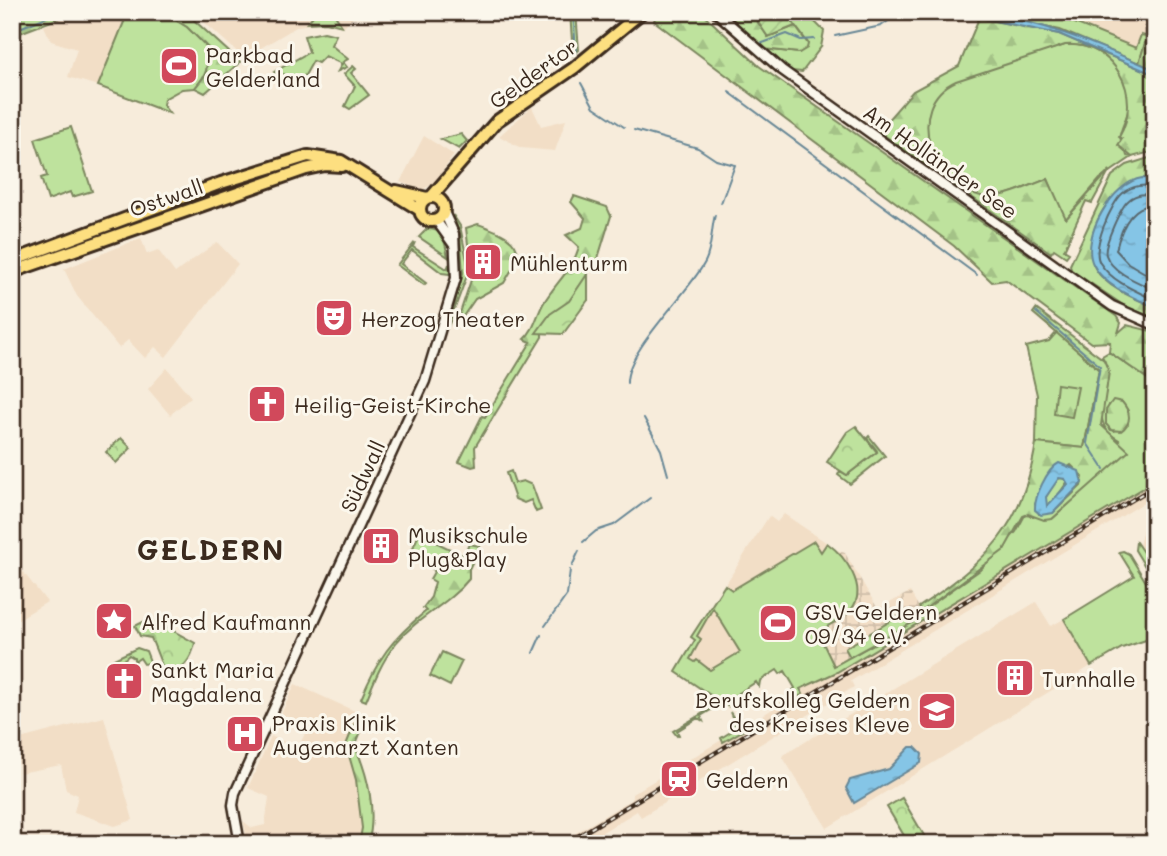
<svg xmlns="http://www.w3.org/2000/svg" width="1167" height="856" viewBox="0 0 1167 856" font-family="Mali,sans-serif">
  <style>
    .built { fill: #f2dec6 }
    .industrial { fill: url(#industrial-grid) }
    .grass { fill: #bee29d; stroke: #7c865e; stroke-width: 2; fill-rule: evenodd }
    .forest { fill: url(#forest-firs); stroke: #7c865e; stroke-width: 2; fill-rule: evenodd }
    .park { fill: url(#park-crowns); stroke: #7c865e; stroke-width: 2 }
    .garden { fill: url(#garden-furrows); stroke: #7c865e; stroke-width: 2 }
    .water { fill: url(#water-ripples); stroke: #678796; stroke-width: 2; fill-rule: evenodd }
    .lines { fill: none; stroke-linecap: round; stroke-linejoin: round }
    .shore { stroke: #59686e; stroke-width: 2 }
    .stream { stroke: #678796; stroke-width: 2 }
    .minor-casing { stroke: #3b2a1e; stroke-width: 13 }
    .major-casing { stroke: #3b2a1e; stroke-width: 16 }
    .minor { stroke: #fbf7ec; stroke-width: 8 }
    .major { stroke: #fddf80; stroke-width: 10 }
    .rail-casing { stroke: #3b2a1e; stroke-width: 4.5 }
    .rail { stroke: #fbf7ec; stroke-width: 2; stroke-dasharray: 5; stroke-linecap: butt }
    .labels { text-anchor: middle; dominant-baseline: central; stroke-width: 6; stroke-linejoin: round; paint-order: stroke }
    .poi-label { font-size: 21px; fill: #3b2a1e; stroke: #fbf7ec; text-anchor: start }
    .street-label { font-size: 21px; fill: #3b2a1e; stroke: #fbf7ec }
    .district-label { font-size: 28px; font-weight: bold; letter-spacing: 2px; fill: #3b2a1e; stroke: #fbf7ec }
  </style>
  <defs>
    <pattern id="industrial-grid" width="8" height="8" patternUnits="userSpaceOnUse" patternTransform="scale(1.75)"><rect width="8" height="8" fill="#f2dec6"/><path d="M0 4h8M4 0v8" fill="none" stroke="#d0bfaa"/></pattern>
    <pattern id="forest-firs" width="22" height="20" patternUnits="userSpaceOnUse" patternTransform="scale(1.75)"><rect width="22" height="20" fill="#bee29d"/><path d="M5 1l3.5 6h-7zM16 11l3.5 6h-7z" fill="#a4c287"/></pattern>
    <pattern id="park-crowns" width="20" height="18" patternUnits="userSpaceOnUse" patternTransform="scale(1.75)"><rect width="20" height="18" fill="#bee29d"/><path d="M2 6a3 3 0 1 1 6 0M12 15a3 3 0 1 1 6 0" fill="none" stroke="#a4c287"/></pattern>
    <pattern id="garden-furrows" width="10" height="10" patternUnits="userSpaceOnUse" patternTransform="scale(1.75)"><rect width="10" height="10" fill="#bee29d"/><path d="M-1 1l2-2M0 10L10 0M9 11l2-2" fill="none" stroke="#a4c287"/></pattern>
    <pattern id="water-ripples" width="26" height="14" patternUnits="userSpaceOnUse" patternTransform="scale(1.75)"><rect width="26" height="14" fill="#85c5e6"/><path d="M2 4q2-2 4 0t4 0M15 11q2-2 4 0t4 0" fill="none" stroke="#74a9c5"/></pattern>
  </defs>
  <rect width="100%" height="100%" fill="#f7ecdb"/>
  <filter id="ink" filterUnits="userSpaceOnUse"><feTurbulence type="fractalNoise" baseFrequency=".0143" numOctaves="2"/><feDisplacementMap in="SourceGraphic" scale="14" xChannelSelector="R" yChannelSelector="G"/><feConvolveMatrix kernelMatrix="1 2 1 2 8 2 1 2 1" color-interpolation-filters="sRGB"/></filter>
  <g filter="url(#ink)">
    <!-- built -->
    <path class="built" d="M 75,12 L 128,12 L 98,86 L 68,77 L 77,49 L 51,41 L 44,26 Z
      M 193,12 L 359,12 L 343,27 L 322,22 L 298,26 L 244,58 Z
      M 1039,12 L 1155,12 L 1155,38 L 1141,35 L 1137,49 L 1055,15 Z
      M 532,107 L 541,126 L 566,120 L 555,151 L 521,148 L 499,136 Z
      M 424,136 L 454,155 L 434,183 L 422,190 L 400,182 Z
      M 141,238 L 147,254 L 158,250 L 175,273 L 217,242 L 238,264 L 166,357 L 155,347 L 145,358 L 128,340 L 119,348 L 77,296 L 64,269 Z
      M 167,368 L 191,397 L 170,415 L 148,389 Z
      M 1155,481 L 1155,496 L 851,681 L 854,687 L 641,817 L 637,811 L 596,836 L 600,844 L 558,844 L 632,799 L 632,794 L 801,692 L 800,689 L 837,672 Z
      M 1155,506 L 1155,570 L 1154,571 L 1139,545 L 1148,511 Z
      M 784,514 L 827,543 L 821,553 L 813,542 L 732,591 L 725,585 L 769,516 L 777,522 Z
      M 12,558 L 47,602 L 12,623 Z
      M 1036,602 L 1051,626 L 1064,619 L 1091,666 L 827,828 L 782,756 Z
      M 713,607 L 740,652 L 710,671 L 698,660 L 695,663 L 690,659 L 701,640 L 697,637 Z
      M 295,684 L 359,713 L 346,746 L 356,780 L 362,828 L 360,839 L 354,844 L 248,844 L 243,821 L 252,828 L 265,825 L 269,797 L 248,788 L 271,736 L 298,748 L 308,727 L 281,714 Z
      M 104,717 L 133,820 L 115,826 L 74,812 L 78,795 L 66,790 L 61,765 L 20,773 L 16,740 Z"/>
    <!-- industrial -->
    <path class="industrial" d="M 837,550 L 845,553 L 878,609 L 910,592 L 924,616 L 834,666 L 820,639 L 826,636 L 828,626 L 852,608 L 858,592 L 856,581 Z"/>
    <!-- grass -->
    <path class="grass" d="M 128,12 L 162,12 L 187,27 L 208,48 C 210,65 206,76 195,88 L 182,89 L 164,99 L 163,105 L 169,113 L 98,86 Z
      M 316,12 L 333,12 L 342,26 L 326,22 L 307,23 Z
      M 570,12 L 576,12 L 579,50 L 573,55 Z
      M 785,12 L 807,14 L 824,31 L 821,47 L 802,72 L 791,71 L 763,49 L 799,53 L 808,43 Z
      M 974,12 L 1055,15 L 1136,48 L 1141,35 L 1155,38 L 1155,44 L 1145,43 L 1139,63 L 1060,30 Z
      M 324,32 L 336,35 L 331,45 L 348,59 L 343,62 L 347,67 L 338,71 L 342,64 L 325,56 L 318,63 L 313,61 L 298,88 L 294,86 L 296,81 L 284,74 L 281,79 L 274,72 L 309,52 L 304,36 Z
      M 1065,45 C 1099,42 1129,70 1129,105 C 1129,115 1120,129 1120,136 C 1120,140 1126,151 1127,156 L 1132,157 L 1100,179 L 1065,220 L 1048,179 C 1029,185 1002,200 981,197 C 937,189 906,120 944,87 C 960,73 1040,53 1065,45 Z
      M 353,66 L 356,69 L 351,73 L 369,95 L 350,109 L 345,106 L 355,86 L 344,74 Z
      M 71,127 L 92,191 L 72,197 L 70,192 L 48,200 L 41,178 L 47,176 L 35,139 Z
      M 461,134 L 467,141 L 459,149 L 441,139 Z
      M 276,171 L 280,173 L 56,254 L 53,248 L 206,192 Z
      M 427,229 C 444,228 445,243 448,257 L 419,237 Z
      M 415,242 L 413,247 L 447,269 L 449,264 L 450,274 L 442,273 L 412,250 L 401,264 L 426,283 L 424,285 L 397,265 Z
      M 1057,332 L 1099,370 L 1084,448 L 1036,443 L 1037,395 L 1026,347 L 1049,341 Z
      M 1109,352 L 1155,384 L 1155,481 L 837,672 L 800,689 L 803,694 L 783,706 L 782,703 L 793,696 L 791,692 L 795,688 L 785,671 L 780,674 L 777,670 L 760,681 L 759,687 L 756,682 L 725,702 L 727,706 L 721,704 L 701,716 L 703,721 L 698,718 L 677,731 L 679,735 L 677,736 L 673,731 L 718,704 L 716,699 L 676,672 L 695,640 L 691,637 L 725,585 L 732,590 L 814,541 L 821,552 L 827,543 C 845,556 869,588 851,610 C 845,617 836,621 828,626 L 826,636 L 821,639 L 834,666 L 923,616 L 921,612 L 980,570 L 1016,532 L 1025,515 L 1052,519 C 1083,492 1100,478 1119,440 C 1081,420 1121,388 1102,356 ZM 1122,402 L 1128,411 L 1128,424 L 1114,431 L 1106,424 L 1109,405 ZM 713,608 L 740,652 L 710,670 L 697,660 L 695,662 L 690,659 L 701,639 L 697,636 Z
      M 511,471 L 515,483 L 523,481 L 532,485 L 541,510 L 536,512 L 531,500 L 524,503 L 515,499 L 506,473 Z
      M 1062,478 L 1068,481 L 1051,505 L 1046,506 L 1046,497 L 1057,479 Z
      M 1136,542 L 1155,570 L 1155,583 L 1135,550 Z
      M 1123,551 L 1129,554 L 1155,597 L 1155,637 L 1122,648 L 1091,666 L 1064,619 L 1134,576 L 1119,552 Z
      M 137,648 L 146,651 L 153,669 L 149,663 L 144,664 L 140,658 L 134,662 L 134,658 L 129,655 L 121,662 L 124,665 L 114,670 L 116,674 L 111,675 L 114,659 Z
      M 442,652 L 462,661 L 450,686 L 430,676 Z
      M 730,712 L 739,727 L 745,724 L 747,728 L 723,742 L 721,738 L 732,731 L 730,727 L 735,724 Z"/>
    <!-- forest -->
    <path class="forest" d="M 29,12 L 75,12 L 12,36 L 12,23 Z
      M 162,12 L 185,12 L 240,62 L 205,93 L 195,88 L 206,74 L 208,48 L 187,27 Z
      M 657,12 L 701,12 L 759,66 L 1116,316 L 1121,323 L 1118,333 L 1127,325 L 1155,332 L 1155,384 L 1109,352 L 1110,342 L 1091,343 L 1006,280 L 992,282 L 954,246 L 654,21 Z
      M 724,12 L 751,12 L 768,37 L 795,26 L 808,44 L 807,48 L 799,53 L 763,49 Z
      M 979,18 L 1059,34 L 1155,75 L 1155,151 L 1132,157 L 1118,145 L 1122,139 L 1119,137 C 1144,95 1114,41 1065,45 L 956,81 C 903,105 931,186 981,196 C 1001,201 1029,185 1048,179 L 1066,219 L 1110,170 L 1092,203 L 1086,201 L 1064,250 L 1069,253 L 1066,257 L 1054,249 L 1051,253 L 878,131 L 913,91 L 959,66 Z
      M 1145,43 L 1155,44 L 1155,70 L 1139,63 Z
      M 1155,156 L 1155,179 C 1114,173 1079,236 1095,268 C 1106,288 1136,299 1155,307 L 1155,318 L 1126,307 L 1071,270 L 1070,265 L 1112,176 L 1127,165 Z
      M 574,196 L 607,207 L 611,216 L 598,258 L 586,276 L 588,300 C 564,302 550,311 537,333 L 542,333 L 542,337 L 475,447 L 476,466 L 472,467 L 459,462 L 482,416 L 485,417 L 531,342 L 524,339 C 535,329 536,317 543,304 C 555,283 572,271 579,247 L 566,235 L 582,228 L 585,218 L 571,202 Z
      M 453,215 L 460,226 L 469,270 L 448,327 L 463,273 L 460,235 Z
      M 478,224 C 495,230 520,238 518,259 L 504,283 L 475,299 L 455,328 L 472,277 L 466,228 Z
      M 1036,309 L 1104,360 L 1109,372 L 1101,425 L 1129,451 L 1052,519 L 1044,520 L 1028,514 L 1023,516 L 1004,550 L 921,612 L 919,607 C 987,561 1023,527 1036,443 L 1084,448 L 1099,369 L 1033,313 ZM 1071,465 L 1083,477 L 1081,486 L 1053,513 L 1039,514 L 1035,504 L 1044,484 Z
      M 1057,384 L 1078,387 L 1072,417 L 1054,414 Z
      M 1113,400 L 1122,402 C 1131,412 1132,423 1121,431 L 1111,430 L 1106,424 L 1106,410 Z
      M 869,436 L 885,456 L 850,484 L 838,475 L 840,471 L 847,475 L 877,451 L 867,438 Z
      M 419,534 L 464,556 L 469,544 L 480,546 L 469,569 L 469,579 C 448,605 416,618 396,643 C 382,661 374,681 366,701 L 361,699 C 378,658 391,640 426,611 L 423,608 L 431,597 L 435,582 L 430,579 L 435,570 L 425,565 L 427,560 L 411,552 Z
      M 906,612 L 912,623 L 850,657 L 845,648 Z
      M 359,713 L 367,717 L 355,746 C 368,775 377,812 368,844 L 354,844 L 360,839 L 362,828 L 356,780 L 346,745 Z"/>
    <!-- park -->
    <path class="park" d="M 588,273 L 588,300 L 563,334 L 536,333 L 550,314 L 569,301 Z
      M 856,426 L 877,452 L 847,475 L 827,462 L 847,432 Z
      M 121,438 L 131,448 L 116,463 L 106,452 Z
      M 147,620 L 159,623 L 195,643 C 192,658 182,674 165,673 L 151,638 L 140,636 L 135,626 Z
      M 902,798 L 929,844 L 909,844 L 887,807 Z"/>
    <!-- garden -->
    <path class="garden" d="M 751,12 L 785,12 L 795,26 L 768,37 Z"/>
    <!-- water -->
    <path class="water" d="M 950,12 C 1023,12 1089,41 1155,70 L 1155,75 L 1059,34 Z
      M 1142,178 L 1155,179 L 1155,307 C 1134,298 1103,286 1093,264 C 1080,237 1113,182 1142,178 Z
      M 1059,463 L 1079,471 L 1082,483 L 1053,513 L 1041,515 L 1035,510 C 1034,497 1047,469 1059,463 ZM 1059,478 L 1065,479 L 1068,484 L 1047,506 L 1046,497 Z
      M 910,747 L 915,747 L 922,754 L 921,763 L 854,803 L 846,788 L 850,780 L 889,769 Z"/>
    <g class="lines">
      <!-- shore -->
      <path class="shore" d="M 1155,186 C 1143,185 1133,185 1123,193 C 1111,203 1091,249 1100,263 C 1112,282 1136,291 1155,300
        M 1155,195 C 1145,194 1137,193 1129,200 C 1121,206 1103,246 1106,255 C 1112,273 1140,283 1155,290
        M 1155,205 C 1131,204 1121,228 1116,250 L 1128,263 L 1155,279"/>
      <!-- stream -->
      <path class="stream" d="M 573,12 L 576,51
        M 12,31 L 59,12
        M 835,36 L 881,26 L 901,12
        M 760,44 L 787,34 L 801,40 L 814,39
        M 581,83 L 594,107 L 624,127
        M 729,92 L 977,275
        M 634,130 L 698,148 L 716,160 L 735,165 L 721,203
        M 1036,312 L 1100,366 L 1087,443 L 1104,469
        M 627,383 C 626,350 689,293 705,262 C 712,249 711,229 715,215
        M 644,418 L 661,450 L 668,475
        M 583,542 L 596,531 L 614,525 L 650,498
        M 572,566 L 579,551
        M 545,626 L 567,595 L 570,570
        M 533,653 L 541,635"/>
      <!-- minor casing -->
      <g class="minor-casing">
        <path id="minor" d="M 716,12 L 782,70 L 1112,306 L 1155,325
          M 436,220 L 453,244
          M 240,844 L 233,805 L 235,793 L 425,381 L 456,278 L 454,234 L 444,212"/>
      </g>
      <!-- major casing -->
      <g class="major-casing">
        <path id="major" d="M 396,191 L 427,198
          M 432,196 L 497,121 L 574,68 L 642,12
          M420 209a12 12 0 1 1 24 0a12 12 0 1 1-24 0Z
          M 12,261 L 221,183 L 308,156 L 341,161 L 420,210
          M 12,272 L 306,169 L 325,165 L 342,166"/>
      </g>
      <!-- minor -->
      <use href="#minor" class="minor"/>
      <!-- major -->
      <use href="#major" class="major"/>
      <!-- rail casing -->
      <g class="rail-casing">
        <path id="rail" d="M 565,844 L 1155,486"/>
      </g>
      <!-- rail -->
      <use href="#rail" class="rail"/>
    </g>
  </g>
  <!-- icons -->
  <defs>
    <g id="stadium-square" transform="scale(2.0125)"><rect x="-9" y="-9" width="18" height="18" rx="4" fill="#d1495b" stroke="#fbf7ec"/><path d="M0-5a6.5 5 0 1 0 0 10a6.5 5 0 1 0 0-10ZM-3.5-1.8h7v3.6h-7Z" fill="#fff"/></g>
    <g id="building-square" transform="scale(2.0125)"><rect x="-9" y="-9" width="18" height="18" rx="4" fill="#d1495b" stroke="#fbf7ec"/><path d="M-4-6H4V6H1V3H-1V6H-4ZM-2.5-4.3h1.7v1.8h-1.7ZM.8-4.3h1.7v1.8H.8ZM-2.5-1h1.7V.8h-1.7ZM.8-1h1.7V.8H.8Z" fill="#fff"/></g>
    <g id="theatre-square" transform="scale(2.0125)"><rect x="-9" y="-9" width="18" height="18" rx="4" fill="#d1495b" stroke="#fbf7ec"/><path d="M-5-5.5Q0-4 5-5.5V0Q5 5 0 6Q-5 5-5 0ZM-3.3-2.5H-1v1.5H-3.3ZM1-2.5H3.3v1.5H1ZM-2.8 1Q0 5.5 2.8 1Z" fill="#fff"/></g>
    <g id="church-square" transform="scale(2.0125)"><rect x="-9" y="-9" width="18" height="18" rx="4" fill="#d1495b" stroke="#fbf7ec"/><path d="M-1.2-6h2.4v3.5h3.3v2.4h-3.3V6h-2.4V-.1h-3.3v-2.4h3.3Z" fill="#fff"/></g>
    <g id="sight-square" transform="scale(2.0125)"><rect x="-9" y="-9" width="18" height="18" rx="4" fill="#d1495b" stroke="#fbf7ec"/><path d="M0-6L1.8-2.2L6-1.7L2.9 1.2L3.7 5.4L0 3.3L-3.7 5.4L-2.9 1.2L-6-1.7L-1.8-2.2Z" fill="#fff"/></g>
    <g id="school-square" transform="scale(2.0125)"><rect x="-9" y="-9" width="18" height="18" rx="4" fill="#d1495b" stroke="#fbf7ec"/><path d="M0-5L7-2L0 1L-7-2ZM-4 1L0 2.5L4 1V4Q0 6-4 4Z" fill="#fff"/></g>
    <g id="hospital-square" transform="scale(2.0125)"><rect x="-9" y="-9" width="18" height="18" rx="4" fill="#d1495b" stroke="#fbf7ec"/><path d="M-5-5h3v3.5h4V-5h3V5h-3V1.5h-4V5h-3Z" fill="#fff"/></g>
    <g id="station-square" transform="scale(2.0125)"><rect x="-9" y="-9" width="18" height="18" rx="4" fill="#d1495b" stroke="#fbf7ec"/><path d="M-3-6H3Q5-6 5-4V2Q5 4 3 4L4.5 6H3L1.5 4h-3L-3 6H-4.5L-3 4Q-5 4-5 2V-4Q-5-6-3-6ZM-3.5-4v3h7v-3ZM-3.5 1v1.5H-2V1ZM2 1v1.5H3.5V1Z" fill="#fff"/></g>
  </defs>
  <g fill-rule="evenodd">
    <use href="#stadium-square" x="179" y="66"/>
    <use href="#building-square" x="483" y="262"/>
    <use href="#theatre-square" x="334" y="318"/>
    <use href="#church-square" x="267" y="404"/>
    <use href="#building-square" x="381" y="546"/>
    <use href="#sight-square" x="114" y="621"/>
    <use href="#stadium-square" x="778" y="623"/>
    <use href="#building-square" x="1015" y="678"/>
    <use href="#church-square" x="124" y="681"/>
    <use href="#school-square" x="937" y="711"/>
    <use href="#hospital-square" x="245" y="734"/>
    <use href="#station-square" x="679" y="779"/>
  </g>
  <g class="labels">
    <!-- poi labels -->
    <g class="poi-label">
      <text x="206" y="54">Parkbad<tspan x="206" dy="24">Gelderland</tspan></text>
      <text x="510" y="262">Mühlenturm</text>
      <text x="361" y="318">Herzog Theater</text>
      <text x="294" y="404">Heilig-Geist-Kirche</text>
      <text x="408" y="534">Musikschule<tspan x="408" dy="24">Plug&amp;Play</tspan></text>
      <text x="805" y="611">GSV-Geldern<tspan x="805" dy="24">09/34 e.V.</tspan></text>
      <text x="141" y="621">Alfred Kaufmann</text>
      <text x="151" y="669">Sankt Maria<tspan x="151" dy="24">Magdalena</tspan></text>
      <text x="1042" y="678">Turnhalle</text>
      <text x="910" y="699" text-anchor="end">Berufskolleg Geldern<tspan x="910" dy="24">des Kreises Kleve</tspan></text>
      <text x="272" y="722">Praxis Klinik<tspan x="272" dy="24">Augenarzt Xanten</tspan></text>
      <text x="706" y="779">Geldern</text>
    </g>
    <!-- street labels -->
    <g class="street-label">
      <text transform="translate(533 73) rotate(-36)">Geldertor</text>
      <text transform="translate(941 161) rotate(35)">Am Holländer See</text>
      <text transform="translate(166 197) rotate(-19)">Ostwall</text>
      <text transform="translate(362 476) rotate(-65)">Südwall</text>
    </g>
    <!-- district labels -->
    <g class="district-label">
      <text x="211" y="549">GELDERN</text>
    </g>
  </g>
  <!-- margin -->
  <rect width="1167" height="856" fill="none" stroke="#fbf7ec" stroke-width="42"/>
  <rect x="21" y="21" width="1125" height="814" fill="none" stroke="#3b2a1e" stroke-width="2.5" filter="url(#ink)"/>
</svg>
